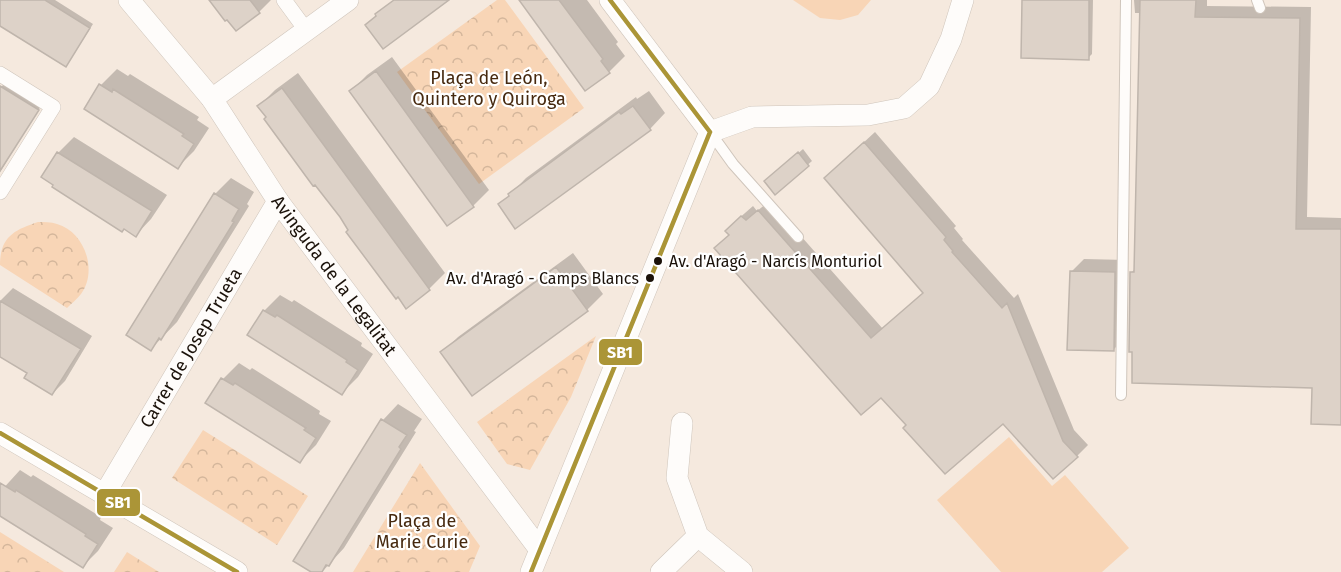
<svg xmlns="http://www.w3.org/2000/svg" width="1341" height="572" viewBox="0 0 1341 572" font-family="'Fira Sans',sans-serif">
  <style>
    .green { fill: #f8d5b6 }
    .park { fill: url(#park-crowns) }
    .shadow { fill: #0003 }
    .building { fill: #ddd2c8; stroke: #bfb5ac; stroke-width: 1.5 }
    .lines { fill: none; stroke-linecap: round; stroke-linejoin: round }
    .service-casing { stroke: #cfc5bb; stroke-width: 12 }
    .pedestrian-casing { stroke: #cfc5bb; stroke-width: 16 }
    .minor-casing { stroke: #cfc5bb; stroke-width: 22 }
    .service { stroke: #fefcfa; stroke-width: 10 }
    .pedestrian { stroke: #fefcfa; stroke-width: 15 }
    .minor { stroke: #fefcfa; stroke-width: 21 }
    .bus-1-casing { stroke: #fff; stroke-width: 9 }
    .bus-1 { stroke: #ab9537; stroke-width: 4.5 }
    .bus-dot { fill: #1b120a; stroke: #fff; stroke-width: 2 }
    .labels { text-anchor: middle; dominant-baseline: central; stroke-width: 4.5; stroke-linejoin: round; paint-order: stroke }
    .bus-label { font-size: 16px; fill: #1b120a; stroke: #fff; text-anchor: start }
    .park-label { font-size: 18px; fill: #46290f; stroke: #fff }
    .street-label { font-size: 18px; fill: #1b120a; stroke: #fff }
    .line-badge { stroke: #fff; stroke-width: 2 }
    .badge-label { font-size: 16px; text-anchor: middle; font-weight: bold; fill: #fff }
  </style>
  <defs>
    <pattern id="park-crowns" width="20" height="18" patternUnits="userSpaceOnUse" patternTransform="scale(1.5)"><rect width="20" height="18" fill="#f8d5b6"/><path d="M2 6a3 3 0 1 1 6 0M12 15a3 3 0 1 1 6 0" fill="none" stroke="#d4b69b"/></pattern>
  </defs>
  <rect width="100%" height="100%" fill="#f5e9de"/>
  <!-- green -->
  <path class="green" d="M 793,0 L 871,0 L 858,15 L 840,20 L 820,18 Z
    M 1009,437 L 1052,486 L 1065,475 L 1129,548 L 1102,572 L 1001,572 L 937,500 Z"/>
  <!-- park -->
  <path class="park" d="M 497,0 L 505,0 L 584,108 L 479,184 L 397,72 Z
    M 38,222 C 44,222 51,222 57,224 C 85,232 98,271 81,294 C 77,299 71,304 67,308 L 0,265 C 0,237 14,230 38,222 Z
    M 596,336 L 571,397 L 530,470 L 507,464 L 477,422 Z
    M 203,430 L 308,496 L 277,545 L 172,478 Z
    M 420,463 L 480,546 L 469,572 L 353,572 Z
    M 0,532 L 64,572 L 0,572 Z
    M 127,552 L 159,572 L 114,572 Z"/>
  <!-- shadow -->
  <path class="shadow" d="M 0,0 L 55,0 L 93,24 L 66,66 L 0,25 Z
    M 211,0 L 271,0 L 259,12 Z
    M 521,0 L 587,0 L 618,42 L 616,44 L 625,56 L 609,72 Z
    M 1023,0 L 1093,0 L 1092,54 L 1088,58 Z
    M 1134,0 L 1207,0 L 1207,6 L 1311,7 L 1307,217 L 1341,218 L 1341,424 L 1313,387 L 1132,272 L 1136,268 L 1141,13 L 1135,13 Z
    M 392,57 L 489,190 L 473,206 L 351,91 L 367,75 Z
    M 117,69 L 128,76 L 130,74 L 199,117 L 197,120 L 209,128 L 194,151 L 178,167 L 86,109 L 101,85 Z
    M 298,73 L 445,273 L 429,289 L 350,230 L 259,106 L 275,90 Z
    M 5,83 L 41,106 L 0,172 L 0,88 Z
    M 649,91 L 665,113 L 650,129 L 500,205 L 526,178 L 636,97 L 637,99 Z
    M 875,132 L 956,226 L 954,228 L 963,239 L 962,240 L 1014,298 L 1018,294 L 1074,430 L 1088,445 L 1077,456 L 1003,422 L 908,425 L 737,220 L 753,206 L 757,211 L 770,201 L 883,329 L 924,292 L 837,167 Z
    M 74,137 L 167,195 L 151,219 L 136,235 L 58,153 Z
    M 803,149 L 812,161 L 775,193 L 770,178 Z
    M 231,178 L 254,192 L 247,204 L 249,206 L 177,322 L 151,349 L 215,194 Z
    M 573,253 L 603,294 L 587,310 L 442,353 L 458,337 Z
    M 1084,259 L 1127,260 L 1126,337 L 1113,350 L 1071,272 Z
    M 13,288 L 92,336 L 65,381 L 52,394 L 29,372 L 0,355 L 0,301 Z
    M 280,295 L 292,302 L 294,300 L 362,343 L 361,346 L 373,354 L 358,377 L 342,393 L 249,335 L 264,311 Z
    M 239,363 L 250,370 L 252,368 L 320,411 L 319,414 L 331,421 L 316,445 L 300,461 L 207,403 L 223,379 Z
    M 398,404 L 422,419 L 414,431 L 416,432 L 344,548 L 322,572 L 313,572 L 383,420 Z
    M 20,470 L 31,477 L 33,475 L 101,517 L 100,520 L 113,528 L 98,551 L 82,567 L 0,515 L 0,492 Z"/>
  <!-- building -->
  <path class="building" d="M 0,0 L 45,0 L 90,28 L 66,67 L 0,26 Z
    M 209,0 L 250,0 L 260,13 L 236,31 L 227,20 L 225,21 Z
    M 394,0 L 449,0 L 383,49 L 365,25 L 376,16 L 375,14 Z
    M 519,0 L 559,0 L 603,59 L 601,61 L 610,73 L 585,91 Z
    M 1022,0 L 1089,0 L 1089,60 L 1021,58 Z
    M 1140,0 L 1196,0 L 1195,17 L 1300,18 L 1296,229 L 1341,229 L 1341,425 L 1311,424 L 1312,388 L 1132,383 L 1132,352 L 1129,352 L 1130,272 L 1134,272 Z
    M 376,71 L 474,207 L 447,226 L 349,91 Z
    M 99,84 L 112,92 L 113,89 L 184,134 L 182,136 L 194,144 L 178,169 L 84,109 Z
    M 0,86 L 39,110 L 0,171 Z
    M 282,88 L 430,290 L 406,309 L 398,297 L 396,299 L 346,232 L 348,230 L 340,217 L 315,185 L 313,186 L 264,119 L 266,117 L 257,106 Z
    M 633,106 L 651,130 L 515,229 L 498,204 L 509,196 L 508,194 L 619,112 L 621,114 Z
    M 864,142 L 946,237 L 944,240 L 953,251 L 952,252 L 1002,308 L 1007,303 L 1063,441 L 1078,457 L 1053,479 L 1003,424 L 945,474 L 903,428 L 906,425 L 881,398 L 861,415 L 714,248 L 729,235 L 725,231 L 741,216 L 746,220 L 758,210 L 871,338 L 923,293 L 824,178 Z
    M 57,152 L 152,211 L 136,237 L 124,229 L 122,232 L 52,187 L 53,185 L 41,177 Z
    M 798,152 L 809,166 L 775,195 L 764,181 Z
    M 214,193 L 239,209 L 232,221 L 234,222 L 161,340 L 159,338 L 151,351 L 126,335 Z
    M 556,267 L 588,311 L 472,396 L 440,352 Z
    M 1070,271 L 1115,272 L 1114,351 L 1067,350 Z
    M 0,301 L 81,349 L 52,395 L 24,378 L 27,373 L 0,357 Z
    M 263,310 L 275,317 L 277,315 L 347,360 L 346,362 L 358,370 L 342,395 L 247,335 Z
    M 221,378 L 233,385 L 235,383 L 306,428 L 304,430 L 316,438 L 300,463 L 205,403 Z
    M 381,419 L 407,435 L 399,447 L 401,449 L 329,566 L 326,565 L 322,572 L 311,572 L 293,561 Z
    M 0,483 L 15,492 L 16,490 L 86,534 L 85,536 L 98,544 L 83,568 L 0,516 Z"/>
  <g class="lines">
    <!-- service casing -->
    <g class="service-casing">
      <path id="service" d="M 1257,0 L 1260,8
        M 710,132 L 733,164 L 798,237
        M 1121,395 L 1126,0"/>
    </g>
    <!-- pedestrian casing -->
    <g class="pedestrian-casing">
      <path id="pedestrian" d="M 284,0 L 306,30
        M 0,74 L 53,107 L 0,192"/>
    </g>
    <!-- minor casing -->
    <g class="minor-casing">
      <g id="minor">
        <path id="s1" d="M 129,0 L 212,99 L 278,201 L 540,550"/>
        <path d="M 610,0 L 710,132"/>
        <path d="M 212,99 L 348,0"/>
        <path d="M 710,132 L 752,117 L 868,115 L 904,108 L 929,86 L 951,39 L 963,0"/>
        <path d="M 682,423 L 677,478 L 698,536 L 742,572"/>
        <path d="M 0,433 L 237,572"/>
        <path id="s2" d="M 104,495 L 278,201"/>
        <path d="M 531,572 L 710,132"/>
        <path d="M 661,572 L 698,536"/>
      </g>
    </g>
    <!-- service -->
    <use href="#service" class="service"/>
    <!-- pedestrian -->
    <use href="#pedestrian" class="pedestrian"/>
    <!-- minor -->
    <use href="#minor" class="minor"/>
    <!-- bus-1 casing -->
    <g class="bus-1-casing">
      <path id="bus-1" d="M 610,0 L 710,132
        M 0,433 L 237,572
        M 531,572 L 710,132"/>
    </g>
    <!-- bus-1 -->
    <use href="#bus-1" class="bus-1"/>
  </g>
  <!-- markers -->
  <g class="bus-dot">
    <circle cx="658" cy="261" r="5"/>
    <circle cx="650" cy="278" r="5"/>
  </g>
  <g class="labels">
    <!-- bus labels -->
    <g class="bus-label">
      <text x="669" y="261">Av. d'Aragó - Narcís Monturiol</text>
      <text x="639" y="278" text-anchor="end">Av. d'Aragó - Camps Blancs</text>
    </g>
    <!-- park labels -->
    <g class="park-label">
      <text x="489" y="78">Plaça de León,<tspan x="489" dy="21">Quintero y Quiroga</tspan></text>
      <text x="422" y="521">Plaça de<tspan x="422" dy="21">Marie Curie</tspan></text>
    </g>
    <!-- street labels -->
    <g class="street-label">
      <text stroke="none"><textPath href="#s1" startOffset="344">Avinguda de la Legalitat</textPath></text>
      <text stroke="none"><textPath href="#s2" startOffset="171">Carrer de Josep Trueta</textPath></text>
    </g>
  </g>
  <g class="line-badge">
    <rect x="598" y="338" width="45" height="28" rx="6" fill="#ab9537"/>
    <rect x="96" y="488" width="45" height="29" rx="6" fill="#ab9537"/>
  </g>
  <g class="badge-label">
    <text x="620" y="358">SB1</text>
    <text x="118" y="508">SB1</text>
  </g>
</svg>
